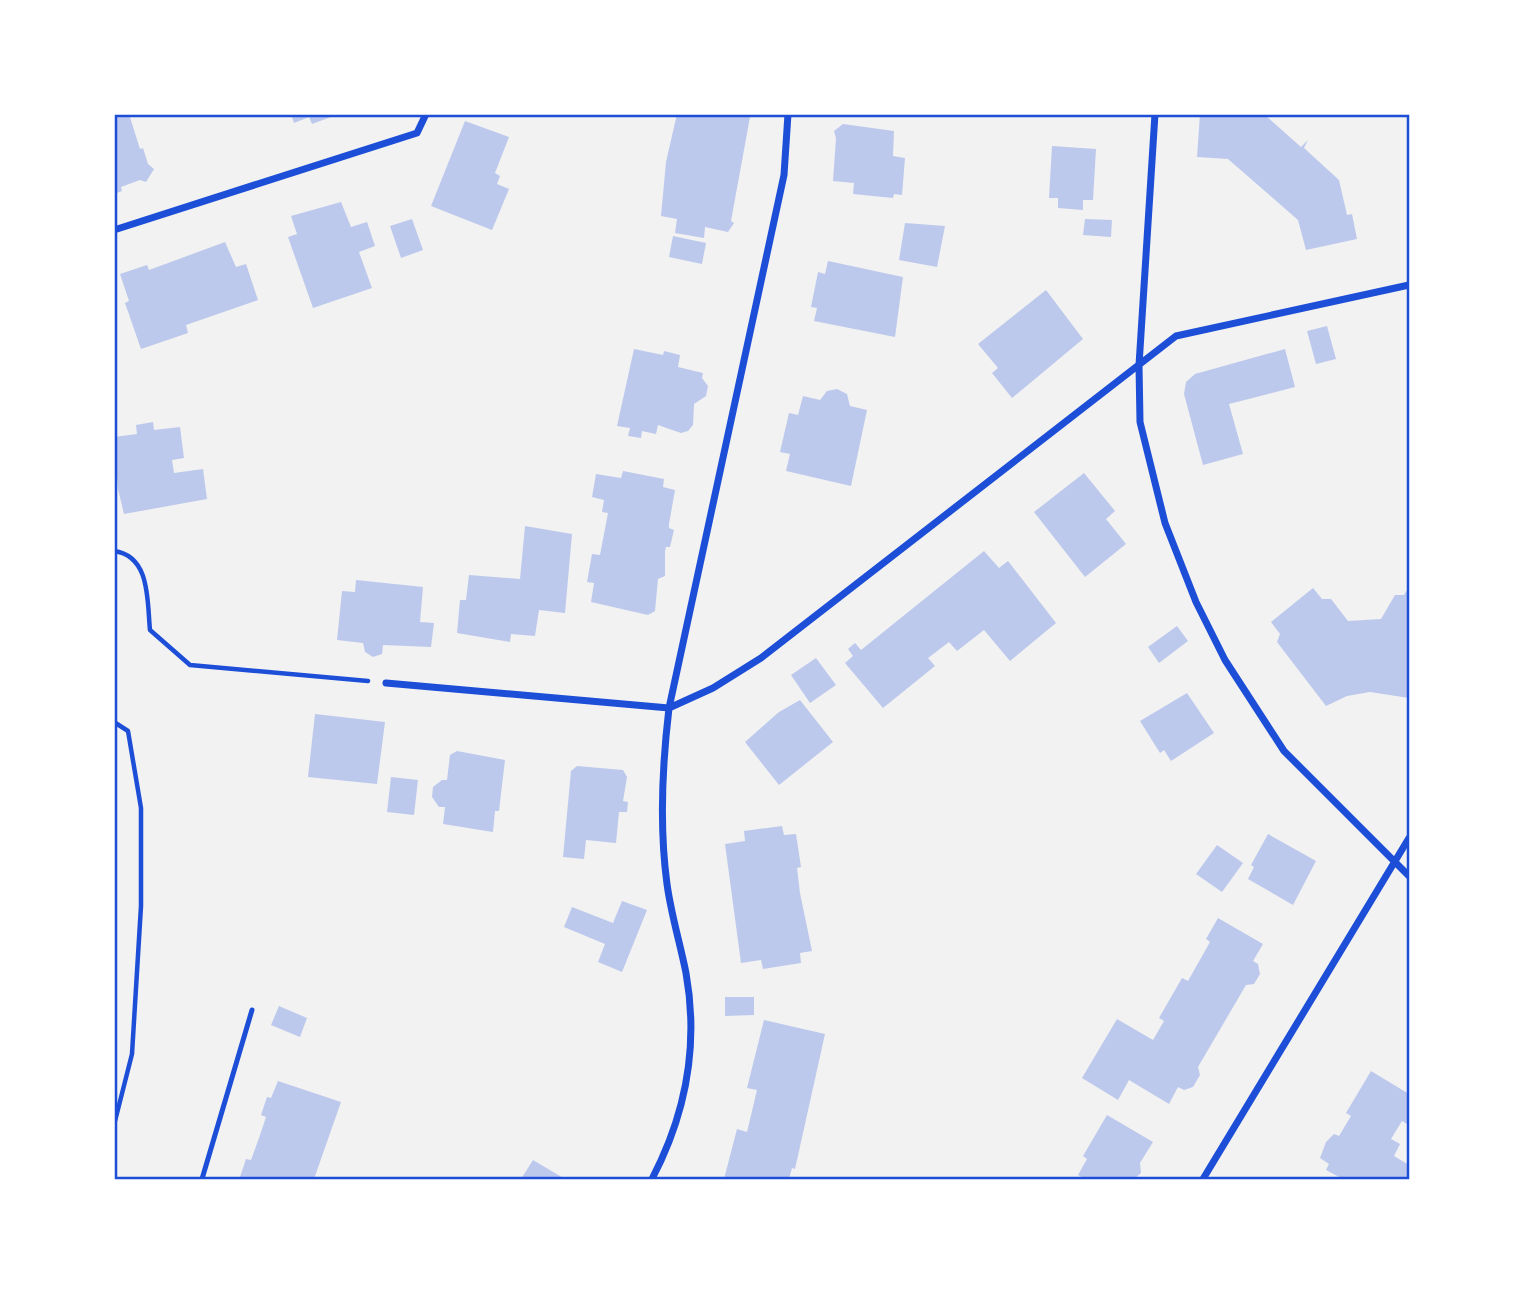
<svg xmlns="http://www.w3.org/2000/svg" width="1523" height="1293" viewBox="0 0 1523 1293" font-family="Figtree,sans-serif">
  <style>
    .building { fill: #bdc9ec }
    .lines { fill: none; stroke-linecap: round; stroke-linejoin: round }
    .path { stroke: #1d4ed8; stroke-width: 4.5 }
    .service { stroke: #1d4ed8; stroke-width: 5 }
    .minor { stroke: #1d4ed8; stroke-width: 7 }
    .neatline { fill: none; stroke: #1d4ed8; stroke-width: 2.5 }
  </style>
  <rect width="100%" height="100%" fill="#f2f2f2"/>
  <!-- building -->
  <path class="building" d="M 114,114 L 129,114 L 140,149 L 143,148 L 148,164 L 154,169 L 146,182 L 140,180 L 121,187 L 122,191 L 114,194 Z
    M 291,114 L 339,114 L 312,124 L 309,117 L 294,123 Z
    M 677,114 L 747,114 L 750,117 L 731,221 L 734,223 L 728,232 L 705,227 L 704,238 L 675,233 L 677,219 L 661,216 L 666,162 Z
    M 1200,114 L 1265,115 L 1301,147 L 1308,140 L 1304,148 L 1339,180 L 1347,215 L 1352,214 L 1357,239 L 1306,250 L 1298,220 L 1228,159 L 1197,157 Z
    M 465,121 L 509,137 L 495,173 L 500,176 L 497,184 L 509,189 L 492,230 L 431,206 Z
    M 843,124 L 894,131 L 893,156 L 905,158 L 902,195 L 894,194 L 893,198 L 853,194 L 854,183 L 833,181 L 836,138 L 834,131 Z
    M 1052,146 L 1096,149 L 1093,200 L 1083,200 L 1083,210 L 1058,208 L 1058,198 L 1049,198 Z
    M 341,202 L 351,227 L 367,222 L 375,246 L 359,252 L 372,288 L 313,308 L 288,237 L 297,234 L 291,216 Z
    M 412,219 L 423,250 L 401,258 L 390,226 Z
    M 1085,219 L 1112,220 L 1111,237 L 1083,235 Z
    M 905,223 L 945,226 L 937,267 L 899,260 Z
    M 673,236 L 706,243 L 702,264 L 669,257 Z
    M 225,242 L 236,267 L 246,264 L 258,300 L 186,325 L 188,333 L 141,349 L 125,303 L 129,301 L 120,274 L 147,265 L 149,270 Z
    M 828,261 L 903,277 L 895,337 L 814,321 L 817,308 L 811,307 L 818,272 L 825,274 Z
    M 1046,290 L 1083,339 L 1012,398 L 992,373 L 998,368 L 978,344 Z
    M 1327,326 L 1336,359 L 1316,364 L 1307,331 Z
    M 634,349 L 663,355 L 664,351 L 680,355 L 678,367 L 703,373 L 702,378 L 708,386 L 706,396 L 694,404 L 693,425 L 688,431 L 681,433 L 658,425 L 656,434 L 642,431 L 641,438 L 628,436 L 630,428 L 617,426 Z
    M 1285,349 L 1295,387 L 1229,404 L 1243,454 L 1203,465 L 1184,394 L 1186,382 L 1195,374 Z
    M 837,389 L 847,394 L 850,406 L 867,410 L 851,486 L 786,471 L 790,454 L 780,452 L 789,413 L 798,415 L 803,396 L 820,400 L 827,391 Z
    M 153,422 L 154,430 L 180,427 L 184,458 L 172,460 L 174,473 L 203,469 L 207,499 L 124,514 L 118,489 L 114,437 L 137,434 L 136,425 Z
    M 623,471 L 664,479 L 663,487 L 675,490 L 669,524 L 669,528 L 674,530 L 670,547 L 666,547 L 665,551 L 665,576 L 658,579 L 655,611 L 648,615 L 591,602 L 594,583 L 587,582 L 592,554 L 600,555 L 608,513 L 602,512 L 604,500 L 592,497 L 596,474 L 621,478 Z
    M 1084,473 L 1115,511 L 1106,519 L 1126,544 L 1085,577 L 1034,512 Z
    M 525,526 L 572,534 L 565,613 L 539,610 L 535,636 L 511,634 L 510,642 L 457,633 L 460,600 L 466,600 L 469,575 L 520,579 Z
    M 984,551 L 999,568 L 1008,561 L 1056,623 L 1010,661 L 984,630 L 957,651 L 949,642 L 928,658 L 935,666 L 883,708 L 845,663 L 853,656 L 848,649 L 855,643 L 861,650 Z
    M 356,580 L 423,587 L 420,622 L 434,623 L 431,647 L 383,645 L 382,654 L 373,657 L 365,652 L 363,643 L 337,640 L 342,591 L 355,592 Z
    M 1409,587 L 1409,698 L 1370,692 L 1347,696 L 1326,706 L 1277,642 L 1280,634 L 1271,622 L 1313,588 L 1322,599 L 1331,599 L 1348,621 L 1381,619 L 1395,595 L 1404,595 Z
    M 1177,626 L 1188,641 L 1159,663 L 1148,647 Z
    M 816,658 L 836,685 L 810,703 L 791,675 Z
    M 1187,693 L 1214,733 L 1171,761 L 1164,750 L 1160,753 L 1140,721 Z
    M 800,700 L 833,742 L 779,785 L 745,742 L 779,712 Z
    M 315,714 L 385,722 L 377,784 L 308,777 Z
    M 457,751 L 505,760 L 499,811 L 495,811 L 493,832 L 443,824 L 445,807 L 439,807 L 432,797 L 433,787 L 442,780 L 447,780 L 450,755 Z
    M 577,766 L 623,770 L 627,777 L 623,801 L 628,802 L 627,812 L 619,812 L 616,843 L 586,840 L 584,859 L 563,857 L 571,771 Z
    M 391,777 L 418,780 L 414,815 L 387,812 Z
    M 782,826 L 784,835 L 796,834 L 801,867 L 797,868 L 800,893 L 812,951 L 800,953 L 801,963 L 763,969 L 761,960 L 741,963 L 725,844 L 745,841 L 744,831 Z
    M 1268,834 L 1316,861 L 1293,905 L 1248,879 L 1254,867 L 1251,865 Z
    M 1217,845 L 1243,863 L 1222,892 L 1196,874 Z
    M 622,901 L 647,910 L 622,972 L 598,962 L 605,944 L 564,927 L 572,907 L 613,923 Z
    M 1218,918 L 1263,944 L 1253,961 L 1258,964 L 1260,974 L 1254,984 L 1246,985 L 1198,1067 L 1200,1075 L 1193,1087 L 1184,1090 L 1178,1087 L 1169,1104 L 1129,1080 L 1118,1100 L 1082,1078 L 1117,1019 L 1153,1040 L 1164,1021 L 1159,1018 L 1182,978 L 1188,981 L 1210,942 L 1206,939 Z
    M 725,997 L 754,997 L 754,1015 L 725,1016 Z
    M 279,1006 L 307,1018 L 300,1037 L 271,1025 Z
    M 764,1020 L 825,1034 L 795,1169 L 792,1168 L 789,1179 L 724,1179 L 737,1129 L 747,1132 L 757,1090 L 747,1088 Z
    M 1371,1071 L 1409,1094 L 1409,1120 L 1407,1124 L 1402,1121 L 1391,1139 L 1400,1144 L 1394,1156 L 1409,1165 L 1409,1179 L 1343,1179 L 1326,1170 L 1329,1164 L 1320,1158 L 1326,1142 L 1334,1134 L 1339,1136 L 1351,1116 L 1346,1113 Z
    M 278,1081 L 341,1102 L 314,1179 L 240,1177 L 246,1159 L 251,1160 L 259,1138 L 266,1117 L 261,1115 L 267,1097 L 271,1098 Z
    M 1107,1115 L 1153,1142 L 1140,1163 L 1141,1173 L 1135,1178 L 1085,1179 L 1078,1175 L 1087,1159 L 1083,1156 Z
    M 533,1160 L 565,1179 L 521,1179 Z"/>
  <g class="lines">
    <!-- path -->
    <path class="path" d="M 114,551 C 151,556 147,602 150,630 L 190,665 L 368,681
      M 114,722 L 128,731 L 141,808 L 141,906 L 132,1054 L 114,1125"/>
    <!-- service -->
    <path class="service" d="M 202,1179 L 252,1010"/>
    <!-- minor -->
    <path class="minor" d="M 1155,114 L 1139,365 L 1140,422 L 1165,523 L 1196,602 L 1225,660 L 1284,751 L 1409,876
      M 114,230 L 417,133 L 426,114
      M 386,683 L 669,708 L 713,688 L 761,658 L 1176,336 L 1409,285
      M 652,1179 C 686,1114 699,1046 686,973 C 680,943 671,914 667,884 C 659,825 662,767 669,708 L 784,175 L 788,114
      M 1203,1179 L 1409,838"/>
  </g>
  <!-- border -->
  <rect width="1523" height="1293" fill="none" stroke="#ffffff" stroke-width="231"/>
  <rect x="116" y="116" width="1292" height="1062" class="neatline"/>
</svg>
